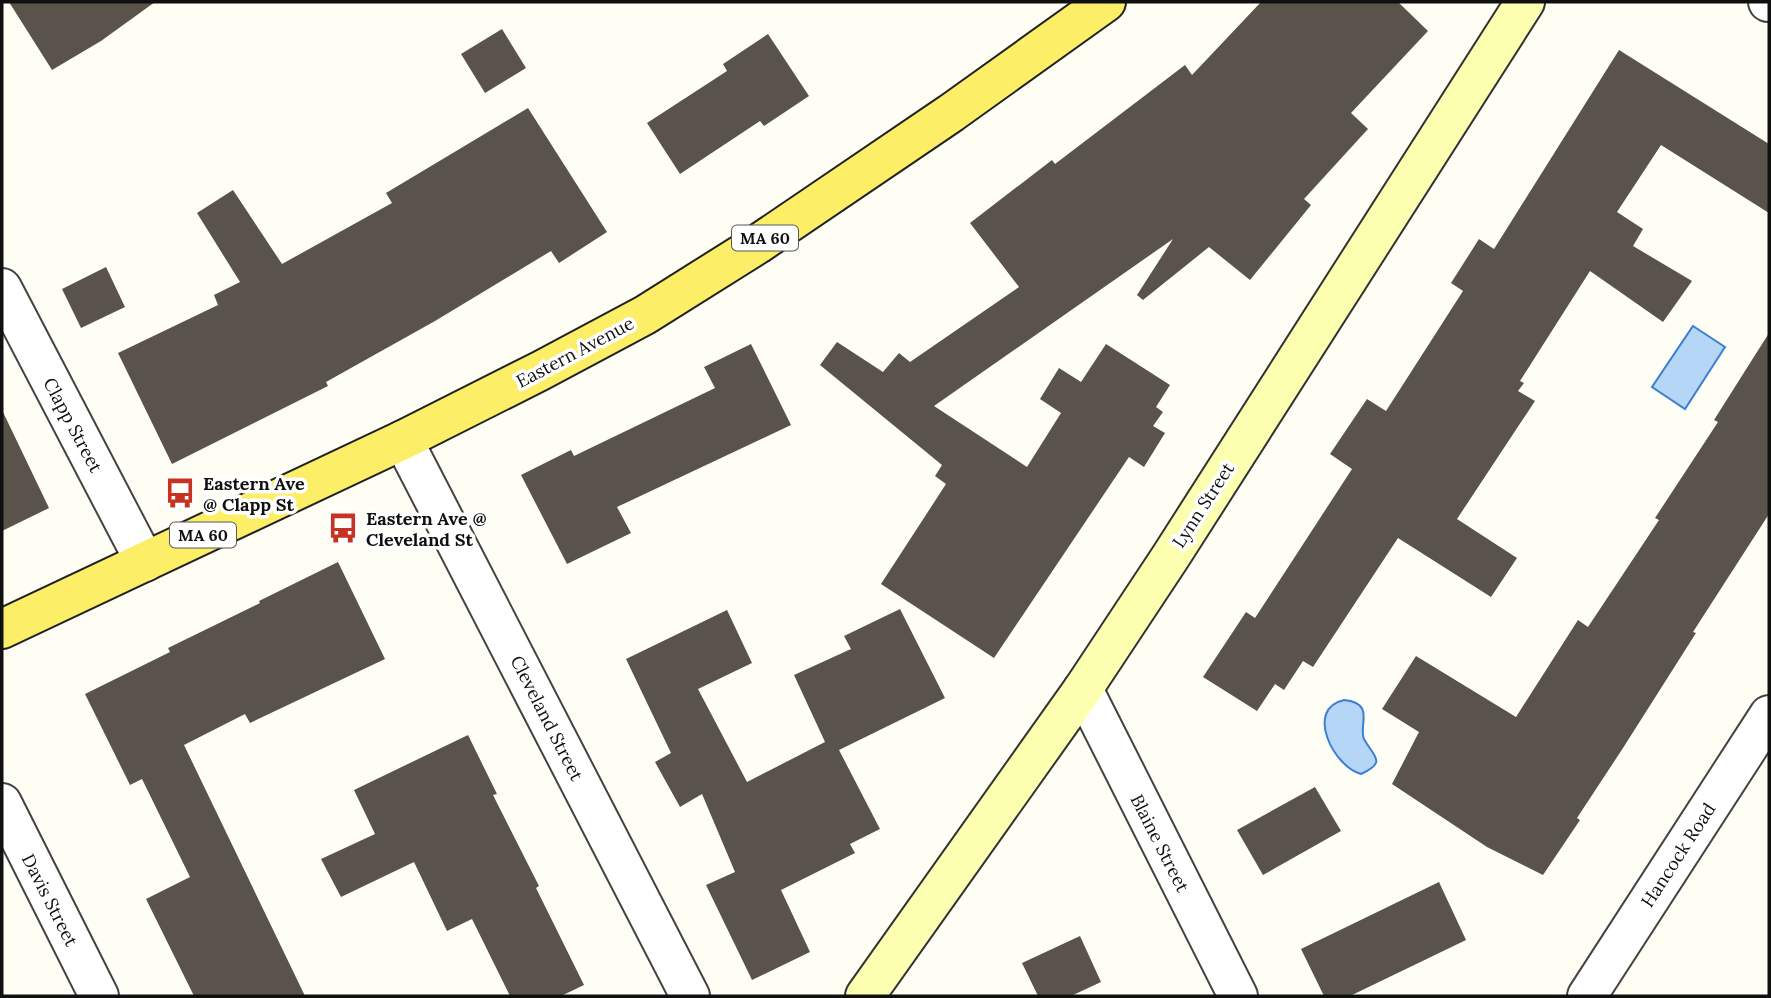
<svg xmlns="http://www.w3.org/2000/svg" width="1771" height="998" viewBox="0 0 1771 998" font-family="Lora,serif">
  <style>
    .water { fill: #b6d6f8; stroke: #3b7fd2; stroke-width: 2 }
    .building { fill: #5a534c }
    .lines { fill: none; stroke-linecap: round; stroke-linejoin: round }
    .street-casing { stroke: #434343; stroke-width: 42 }
    .secondary-casing { stroke: #323232; stroke-width: 42 }
    .primary-casing { stroke: #212121; stroke-width: 42 }
    .street { stroke: #fff; stroke-width: 38 }
    .secondary { stroke: #fcffaf; stroke-width: 38 }
    .primary { stroke: #fcee66; stroke-width: 38 }
    .labels { text-anchor: middle; dominant-baseline: central; stroke-width: 7; stroke-linejoin: round; paint-order: stroke }
    .shield { fill: #fff; stroke: #585858; stroke-width: 2 }
    .shield-label { font-size: 16px; font-weight: bold; fill: #101010 }
    .street-label { font-size: 18px; fill: #101010; stroke: #fff }
    .poi-label { font-size: 18px; font-weight: bold; fill: #101010; stroke: #fff; text-anchor: start }
  </style>
  <rect width="100%" height="100%" fill="#fffef4"/>
  <!-- water -->
  <path class="water" d="M 1693,326 L 1725,347 L 1685,409 L 1652,387 Z
    M 1344,700 C 1376,703 1358,726 1364,739 C 1373,756 1388,762 1361,774 C 1334,767 1304,709 1344,700 Z"/>
  <!-- building -->
  <path class="building" d="M 9,2 L 155,2 L 101,41 L 52,70 Z
    M 1261,2 L 1398,2 L 1428,31 L 1351,113 L 1368,129 L 1304,199 L 1311,205 L 1250,280 L 1209,247 L 1143,300 L 1137,295 L 1173,239 L 934,406 L 1027,467 L 1061,413 L 1040,399 L 1059,368 L 1081,382 L 1106,344 L 1170,385 L 1156,407 L 1163,412 L 1153,426 L 1165,433 L 1144,467 L 1129,457 L 994,658 L 881,584 L 946,484 L 935,476 L 942,465 L 820,365 L 837,342 L 883,372 L 899,353 L 910,362 L 1019,287 L 970,223 L 1052,160 L 1055,164 L 1185,65 L 1192,75 Z
    M 502,29 L 526,68 L 485,93 L 461,54 Z
    M 768,34 L 809,96 L 764,126 L 760,121 L 680,174 L 647,123 L 727,71 L 723,64 Z
    M 1619,50 L 1769,144 L 1769,213 L 1661,145 L 1617,212 L 1643,229 L 1633,246 L 1692,281 L 1663,322 L 1590,271 L 1520,381 L 1524,383 L 1518,391 L 1535,401 L 1457,519 L 1517,558 L 1491,597 L 1398,538 L 1313,667 L 1303,661 L 1284,690 L 1275,684 L 1257,711 L 1203,677 L 1246,612 L 1255,618 L 1352,469 L 1330,454 L 1367,399 L 1386,411 L 1463,291 L 1451,283 L 1479,239 L 1494,249 Z
    M 528,108 L 607,232 L 559,263 L 551,251 L 435,321 L 326,382 L 328,386 L 172,464 L 118,353 L 218,305 L 214,295 L 240,282 L 197,213 L 233,190 L 282,264 L 392,203 L 386,193 Z
    M 106,267 L 125,307 L 81,328 L 62,289 Z
    M 1769,333 L 1769,514 L 1693,632 L 1696,633 L 1623,748 L 1577,818 L 1580,820 L 1543,875 L 1487,847 L 1392,784 L 1419,732 L 1382,709 L 1416,656 L 1516,717 L 1578,620 L 1588,627 L 1659,520 L 1655,518 L 1718,422 L 1714,420 Z
    M 751,344 L 791,425 L 617,507 L 631,533 L 567,564 L 521,475 L 571,450 L 574,456 L 715,388 L 704,367 Z
    M 2,410 L 49,508 L 2,531 Z
    M 338,562 L 385,659 L 250,723 L 245,714 L 184,745 L 305,996 L 194,996 L 146,899 L 190,877 L 142,779 L 130,785 L 85,694 L 170,652 L 168,648 L 260,603 L 259,601 Z
    M 900,609 L 945,698 L 839,750 L 880,829 L 850,844 L 855,853 L 781,890 L 810,952 L 752,980 L 706,885 L 735,872 L 702,794 L 680,807 L 655,762 L 671,753 L 626,659 L 727,610 L 752,663 L 698,689 L 747,782 L 825,742 L 794,675 L 851,649 L 844,636 Z
    M 468,735 L 497,794 L 493,795 L 539,886 L 536,888 L 584,985 L 561,996 L 510,996 L 472,919 L 447,931 L 414,862 L 341,897 L 321,859 L 375,834 L 354,790 Z
    M 1315,787 L 1341,831 L 1263,875 L 1237,830 Z
    M 1439,882 L 1466,940 L 1350,996 L 1324,996 L 1301,949 Z
    M 1080,936 L 1101,982 L 1071,996 L 1038,996 L 1022,963 Z"/>
  <g class="lines">
    <!-- street casing -->
    <g class="street-casing">
      <path id="street" d="M 1768,2 L 1769,2
        M 2,288 L 145,562
        M 403,440 L 690,996
        M 1083,689 L 1238,996
        M 2,803 L 99,996
        M 1587,996 L 1769,715"/>
    </g>
    <!-- secondary casing -->
    <g class="secondary-casing">
      <path id="secondary" d="M 865,996 L 1083,689 L 1171,556 L 1525,2"/>
    </g>
    <!-- primary casing -->
    <g class="primary-casing">
      <path id="primary" d="M 2,629 L 403,440 L 540,371 L 645,315 L 758,244 L 951,113 L 1106,2"/>
    </g>
    <!-- street -->
    <use href="#street" class="street"/>
    <!-- secondary -->
    <use href="#secondary" class="secondary"/>
    <!-- primary -->
    <use href="#primary" class="primary"/>
  </g>
  <!-- icons -->
  <defs>
    <g id="bus-bare" transform="scale(2.415)"><path d="M-5-6H5V4H4V6H2V4H-2V6H-4V4H-5ZM-3.5-4V0h7V-4ZM-3.5 1.2v1.5H-2V1.2ZM2 1.2v1.5H3.5V1.2Z" fill="#c73322" stroke="#fff" stroke-width="2.5" paint-order="stroke"/></g>
  </defs>
  <g fill-rule="evenodd">
    <use href="#bus-bare" x="180" y="493"/>
    <use href="#bus-bare" x="343" y="528"/>
  </g>
  <g class="labels">
    <!-- shield labels -->
    <g class="shield">
      <rect x="732" y="225.5" width="66" height="25" rx="5"/>
      <rect x="170" y="522.5" width="66" height="25" rx="5"/>
    </g>
    <g class="shield-label">
      <text x="765" y="238">MA 60</text>
      <text x="203" y="535">MA 60</text>
    </g>
    <!-- street labels -->
    <g class="street-label">
      <text transform="translate(575 352) rotate(-28)">Eastern Avenue</text>
      <text transform="translate(73 425) rotate(62)">Clapp Street</text>
      <text transform="translate(1203 505) rotate(-57)">Lynn Street</text>
      <text transform="translate(547 718) rotate(63)">Cleveland Street</text>
      <text transform="translate(1160 843) rotate(63)">Blaine Street</text>
      <text transform="translate(1678 855) rotate(-57)">Hancock Road</text>
      <text transform="translate(50 900) rotate(63)">Davis Street</text>
    </g>
    <!-- poi labels -->
    <g class="poi-label">
      <text x="203" y="483">Eastern Ave<tspan x="203" dy="21">@ Clapp St</tspan></text>
      <text x="366" y="518">Eastern Ave @<tspan x="366" dy="21">Cleveland St</tspan></text>
    </g>
  </g>
  <!-- border -->
  <rect width="1771" height="998" fill="none" stroke="#101010" stroke-width="7"/>
</svg>
